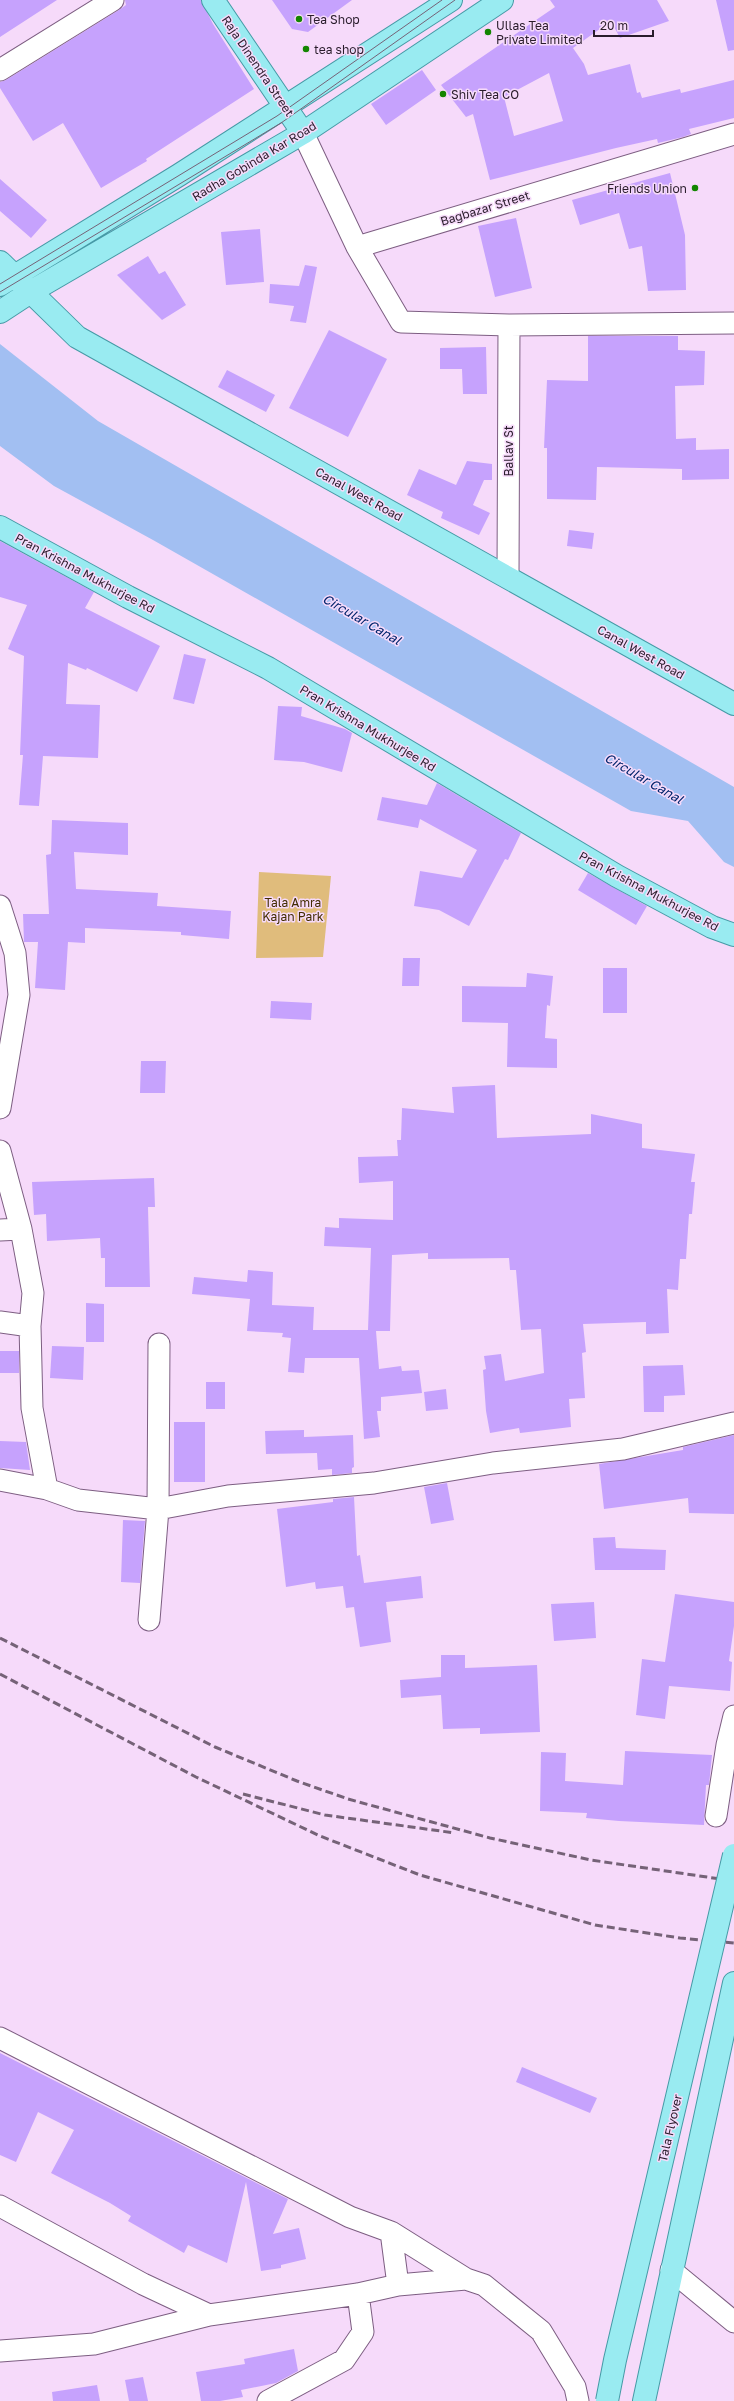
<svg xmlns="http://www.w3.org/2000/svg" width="734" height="2401" viewBox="0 0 734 2401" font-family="'Golos Text',sans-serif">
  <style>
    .green { fill: #e0bc7c }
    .water { fill: #a2bff2 }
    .building { fill: #c6a2fd; fill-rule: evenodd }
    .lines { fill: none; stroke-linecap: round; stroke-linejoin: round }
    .minor-casing { stroke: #7d5e82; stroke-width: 23 }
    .major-casing { stroke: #469aa6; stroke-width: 24 }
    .minor { stroke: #fff; stroke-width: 21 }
    .major { stroke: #99ebf1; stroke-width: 22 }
    .tram { stroke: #756277; stroke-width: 1 }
    .rail { stroke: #756277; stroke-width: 3; stroke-dasharray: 8 4; stroke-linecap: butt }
    .major-bridge-casing { stroke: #469aa6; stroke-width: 24; stroke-linecap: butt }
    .major-bridge { stroke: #99ebf1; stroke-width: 22 }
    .poi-dot { fill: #138500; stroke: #f6dafa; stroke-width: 1.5 }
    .labels { text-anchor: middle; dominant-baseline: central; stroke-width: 3; stroke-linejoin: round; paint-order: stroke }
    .poi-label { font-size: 12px; fill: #291c2b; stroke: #f6dafa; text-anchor: start }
    .street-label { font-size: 12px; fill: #291c2b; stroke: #f6dafa }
    .park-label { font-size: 12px; fill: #422d00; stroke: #f6dafa }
    .water-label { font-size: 13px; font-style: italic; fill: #00246b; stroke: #f6dafa }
  </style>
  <rect width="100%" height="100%" fill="#f6dafa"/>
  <!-- green -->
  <path class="green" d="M 259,872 L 331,876 L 323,957 L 256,958 Z"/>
  <!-- water -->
  <path class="water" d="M 0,344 L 98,421 L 734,787 L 734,867 L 724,862 L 688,821 L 631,811 L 153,540 L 54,486 L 0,446 Z"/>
  <!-- building -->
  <path class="building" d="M 0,0 L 57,0 L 0,37 Z
    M 125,0 L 201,0 L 213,24 L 254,89 L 146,159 L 147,161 L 101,188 L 63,123 L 33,141 L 0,88 L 0,82 L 6,80 L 119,10 L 126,5 Z
    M 272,0 L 352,0 L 308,32 L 292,29 Z
    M 550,0 L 657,0 L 669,21 L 620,38 L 611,21 L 573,48 L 584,64 L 588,75 L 630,64 L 637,93 L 640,92 L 642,98 L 680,89 L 681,93 L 734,80 L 734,118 L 689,129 L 691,134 L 683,137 L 658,143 L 657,139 L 616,148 L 490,180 L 473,114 L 466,117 L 441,85 L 555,7 ZM 549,73 L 563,121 L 514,136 L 504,97 Z
    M 716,0 L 734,0 L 734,50 L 728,51 Z
    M 422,70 L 436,90 L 386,125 L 371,104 Z
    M 670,173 L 685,235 L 686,290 L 648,291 L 642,246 L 629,249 L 619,213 L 580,225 L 572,200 Z
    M 0,179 L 47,220 L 31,238 L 0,211 Z
    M 516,218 L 532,288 L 495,297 L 478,226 Z
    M 260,229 L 264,282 L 226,285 L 221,232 Z
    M 148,256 L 159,274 L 165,271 L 186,305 L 162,320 L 117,275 Z
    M 305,265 L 317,267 L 306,323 L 290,321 L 294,306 L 269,303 L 270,284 L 299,286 Z
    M 329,330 L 387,359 L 348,437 L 289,408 Z
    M 588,336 L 678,336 L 678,350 L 705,351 L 704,385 L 675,386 L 676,439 L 696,438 L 696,450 L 729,449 L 729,479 L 682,480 L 682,469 L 597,467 L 596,500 L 547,499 L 547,448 L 544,448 L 547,380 L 588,381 Z
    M 486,347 L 487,394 L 463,394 L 462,369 L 440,369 L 440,348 Z
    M 227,370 L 275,395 L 266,412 L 218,387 Z
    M 467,461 L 492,464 L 492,480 L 484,480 L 473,505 L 490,513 L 479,535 L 441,518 L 443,512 L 407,495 L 419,469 L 456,485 Z
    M 569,530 L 594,533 L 592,549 L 567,546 Z
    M 0,541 L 94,592 L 85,608 L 160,646 L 137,692 L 87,668 L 86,670 L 68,663 L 66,704 L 100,705 L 98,758 L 43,756 L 39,806 L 19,805 L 23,755 L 20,755 L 24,656 L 8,649 L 27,605 L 0,597 Z
    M 184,654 L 206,659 L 194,704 L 173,699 Z
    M 278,706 L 302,707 L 301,716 L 345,729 L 352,733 L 342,772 L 304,762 L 274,760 Z
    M 437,783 L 521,833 L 508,860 L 505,859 L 469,926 L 439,910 L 414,906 L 420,871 L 462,878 L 477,850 L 420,819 L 418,828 L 377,820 L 382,797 L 427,805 Z
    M 52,820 L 128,823 L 128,855 L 74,852 L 76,889 L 158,893 L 157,906 L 231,911 L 229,939 L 181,935 L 181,932 L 85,928 L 85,943 L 68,942 L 65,990 L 35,988 L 38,942 L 24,942 L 23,914 L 49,914 L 46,855 L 51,854 Z
    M 588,873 L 647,906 L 636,925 L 578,890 Z
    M 403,958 L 420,958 L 419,986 L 402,986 Z
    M 603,968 L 627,968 L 627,1013 L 603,1013 Z
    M 527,973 L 553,976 L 550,1006 L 547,1005 L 545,1038 L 557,1039 L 557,1068 L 507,1067 L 508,1023 L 462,1022 L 462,986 L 526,987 Z
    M 271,1001 L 312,1003 L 311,1020 L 270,1018 Z
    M 141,1061 L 166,1061 L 165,1093 L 140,1093 Z
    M 495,1085 L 497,1138 L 591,1134 L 591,1114 L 642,1124 L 642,1148 L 695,1154 L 691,1182 L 695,1182 L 692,1214 L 689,1214 L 686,1259 L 680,1259 L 678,1290 L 667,1289 L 669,1333 L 646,1334 L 646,1322 L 583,1324 L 586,1352 L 582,1353 L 585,1398 L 569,1399 L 571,1427 L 520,1433 L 519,1428 L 490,1433 L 486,1411 L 483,1370 L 486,1369 L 484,1356 L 501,1354 L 505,1381 L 544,1373 L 541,1329 L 521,1330 L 516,1270 L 510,1270 L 509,1258 L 428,1259 L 428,1253 L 392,1255 L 390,1331 L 376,1331 L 379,1369 L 401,1366 L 402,1371 L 419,1370 L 422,1393 L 381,1397 L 381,1411 L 377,1411 L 380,1437 L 364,1439 L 359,1358 L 305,1358 L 304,1373 L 288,1372 L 291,1338 L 282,1337 L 283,1333 L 247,1331 L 250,1299 L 192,1294 L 194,1277 L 247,1282 L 248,1270 L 273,1272 L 272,1305 L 314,1307 L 313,1330 L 368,1330 L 371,1248 L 324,1246 L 325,1227 L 339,1228 L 339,1218 L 393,1220 L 393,1181 L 359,1183 L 358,1157 L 398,1156 L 397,1140 L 401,1140 L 402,1108 L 454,1113 L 452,1087 Z
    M 154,1178 L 155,1207 L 148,1207 L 150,1287 L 105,1287 L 105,1258 L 101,1258 L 100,1238 L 47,1241 L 46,1214 L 34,1215 L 32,1182 Z
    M 86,1303 L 104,1304 L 104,1342 L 86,1342 Z
    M 52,1346 L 84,1347 L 83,1380 L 50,1378 Z
    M 0,1351 L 19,1351 L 19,1373 L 0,1373 Z
    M 683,1365 L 685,1395 L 664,1396 L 664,1412 L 644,1412 L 643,1366 Z
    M 206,1382 L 225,1382 L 225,1409 L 206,1409 Z
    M 446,1389 L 448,1409 L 426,1411 L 424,1392 Z
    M 174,1422 L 205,1422 L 205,1482 L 174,1482 Z
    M 304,1430 L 304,1437 L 353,1435 L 354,1467 L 352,1468 L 352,1473 L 332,1475 L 332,1469 L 318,1470 L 317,1453 L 266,1454 L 265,1431 Z
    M 734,1435 L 734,1514 L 689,1513 L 688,1498 L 604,1509 L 599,1464 L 683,1450 L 683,1447 Z
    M 0,1441 L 26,1442 L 30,1470 L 0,1468 Z
    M 447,1483 L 454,1520 L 431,1524 L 424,1487 Z
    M 354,1497 L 357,1556 L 360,1555 L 364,1583 L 421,1576 L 423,1598 L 386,1602 L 391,1642 L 360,1647 L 354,1607 L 346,1608 L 343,1586 L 316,1589 L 315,1582 L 286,1587 L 277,1509 L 333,1502 L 333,1499 Z
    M 123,1520 L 145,1521 L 140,1583 L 121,1582 Z
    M 615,1537 L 616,1548 L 666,1550 L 665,1570 L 595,1570 L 593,1538 Z
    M 675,1594 L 734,1602 L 734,1626 L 729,1661 L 732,1662 L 730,1691 L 669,1686 L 665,1719 L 636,1715 L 642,1659 L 665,1662 Z
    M 594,1602 L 596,1638 L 554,1641 L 551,1604 Z
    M 441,1655 L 465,1655 L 465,1668 L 537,1665 L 540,1732 L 480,1734 L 480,1728 L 443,1729 L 441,1695 L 401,1698 L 400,1680 L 441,1677 Z
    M 625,1751 L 712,1755 L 709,1785 L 706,1785 L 704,1825 L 619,1821 L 586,1818 L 587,1813 L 540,1811 L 541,1752 L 566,1753 L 565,1781 L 623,1785 Z
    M 0,2053 L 288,2199 L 273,2234 L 299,2228 L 306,2259 L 281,2265 L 281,2268 L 261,2271 L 246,2182 L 227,2263 L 188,2245 L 184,2253 L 128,2221 L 131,2216 L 110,2203 L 51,2173 L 74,2130 L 38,2112 L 16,2162 L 0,2155 Z
    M 522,2067 L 597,2098 L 590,2113 L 516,2082 Z
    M 294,2349 L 298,2371 L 276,2383 L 241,2390 L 243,2397 L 220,2401 L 201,2401 L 196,2372 L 245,2364 L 244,2359 Z
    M 143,2377 L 148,2401 L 129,2401 L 125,2380 Z
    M 97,2385 L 100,2401 L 53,2401 L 52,2392 Z"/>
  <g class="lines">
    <!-- minor casing -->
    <g class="minor-casing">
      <path id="minor" d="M 0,70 L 113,0
        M 303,133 L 357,247 L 401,322 L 509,325 L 734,323
        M 357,247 L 734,134
        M 508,577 L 509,325
        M 0,906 L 15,953 L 19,995 L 0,1108
        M 0,1151 L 21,1229 L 33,1293 L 30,1326 L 32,1408 L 47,1489 L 78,1500 L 158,1509 L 228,1496 L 374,1483 L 493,1463 L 623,1449 L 734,1423
        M 0,1230 L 21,1229
        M 0,1322 L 30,1326
        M 0,1480 L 47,1489
        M 149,1620 L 158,1509 L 159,1344
        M 716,1816 L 727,1745 L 734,1716
        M 0,2038 L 350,2217 L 391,2232 L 398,2285
        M 0,2206 L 143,2284 L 209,2315
        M 391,2232 L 466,2279
        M 671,2270 L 734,2322
        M 0,2351 L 94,2344 L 209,2315 L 358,2294 L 398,2285 L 466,2279 L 484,2285 L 541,2331 L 575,2387 L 578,2401
        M 268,2401 L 344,2360 L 363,2332 L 358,2294"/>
    </g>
    <!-- major casing -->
    <g class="major-casing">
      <path id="major" d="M 213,0 L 303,133
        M 0,262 L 77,337 L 734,704
        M 0,285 L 179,175 L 451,0
        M 0,312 L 32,291 L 303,133 L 502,0
        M 0,527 L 128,597 L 268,668 L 617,876 L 712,927 L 734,935
        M 644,2401 L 734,1983"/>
    </g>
    <!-- minor -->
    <use href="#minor" class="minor"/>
    <!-- major -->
    <use href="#major" class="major"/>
    <!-- tram -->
    <path class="tram" d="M 0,284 L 277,116 L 442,0
      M 0,292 L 281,123 L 455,0"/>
    <!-- rail -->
    <path class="rail" d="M 0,1638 L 215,1747 L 297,1781 L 348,1799 L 490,1838 L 591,1860 L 734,1881
      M 0,1674 L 196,1777 L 320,1836 L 420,1875 L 595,1925 L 680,1938 L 734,1943
      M 243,1794 L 325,1815 L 455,1833"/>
    <!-- major-bridge casing -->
    <g class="major-bridge-casing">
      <path id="major-bridge" d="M 607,2401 L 615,2360 L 734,1855"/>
    </g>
    <!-- major-bridge -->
    <use href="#major-bridge" class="major-bridge"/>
  </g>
  <!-- markers -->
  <g class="poi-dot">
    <circle cx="299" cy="19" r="4"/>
    <circle cx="488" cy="32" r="4"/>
    <circle cx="306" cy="49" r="4"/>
    <circle cx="443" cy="94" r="4"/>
    <circle cx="695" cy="188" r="4"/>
  </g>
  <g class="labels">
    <!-- poi labels -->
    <g class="poi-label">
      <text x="307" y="19">Tea Shop</text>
      <text x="496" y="25">Ullas Tea<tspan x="496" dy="14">Private Limited</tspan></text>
      <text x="314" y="49">tea shop</text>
      <text x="451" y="94">Shiv Tea CO</text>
      <text x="687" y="188" text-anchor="end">Friends Union</text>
    </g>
    <!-- street labels -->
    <g class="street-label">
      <text transform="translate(258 66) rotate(56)">Raja Dinendra Street</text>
      <text transform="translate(254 161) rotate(-31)">Radha Gobinda Kar Road</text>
      <text transform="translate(485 208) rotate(-17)">Bagbazar Street</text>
      <text transform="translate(508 451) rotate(-90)">Ballav St</text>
      <text transform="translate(359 494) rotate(29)">Canal West Road</text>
      <text transform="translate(85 573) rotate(28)">Pran Krishna Mukhurjee Rd</text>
      <text transform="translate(641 652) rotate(29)">Canal West Road</text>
      <text transform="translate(368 728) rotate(31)">Pran Krishna Mukhurjee Rd</text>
      <text transform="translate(649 891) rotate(28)">Pran Krishna Mukhurjee Rd</text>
      <text transform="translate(670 2128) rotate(-77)">Tala Flyover</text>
    </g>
    <!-- park labels -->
    <g class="park-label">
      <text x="293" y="902">Tala Amra<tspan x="293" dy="14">Kajan Park</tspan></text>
    </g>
    <!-- water labels -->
    <g class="water-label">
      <text transform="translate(362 619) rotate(30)">Circular Canal</text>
      <text transform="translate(644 778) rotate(30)">Circular Canal</text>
    </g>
  </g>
  <!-- scale -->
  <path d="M594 30v6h59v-6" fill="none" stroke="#291c2b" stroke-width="2"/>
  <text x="600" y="30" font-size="12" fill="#291c2b" stroke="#f6dafa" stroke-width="3" paint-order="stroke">20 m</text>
</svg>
